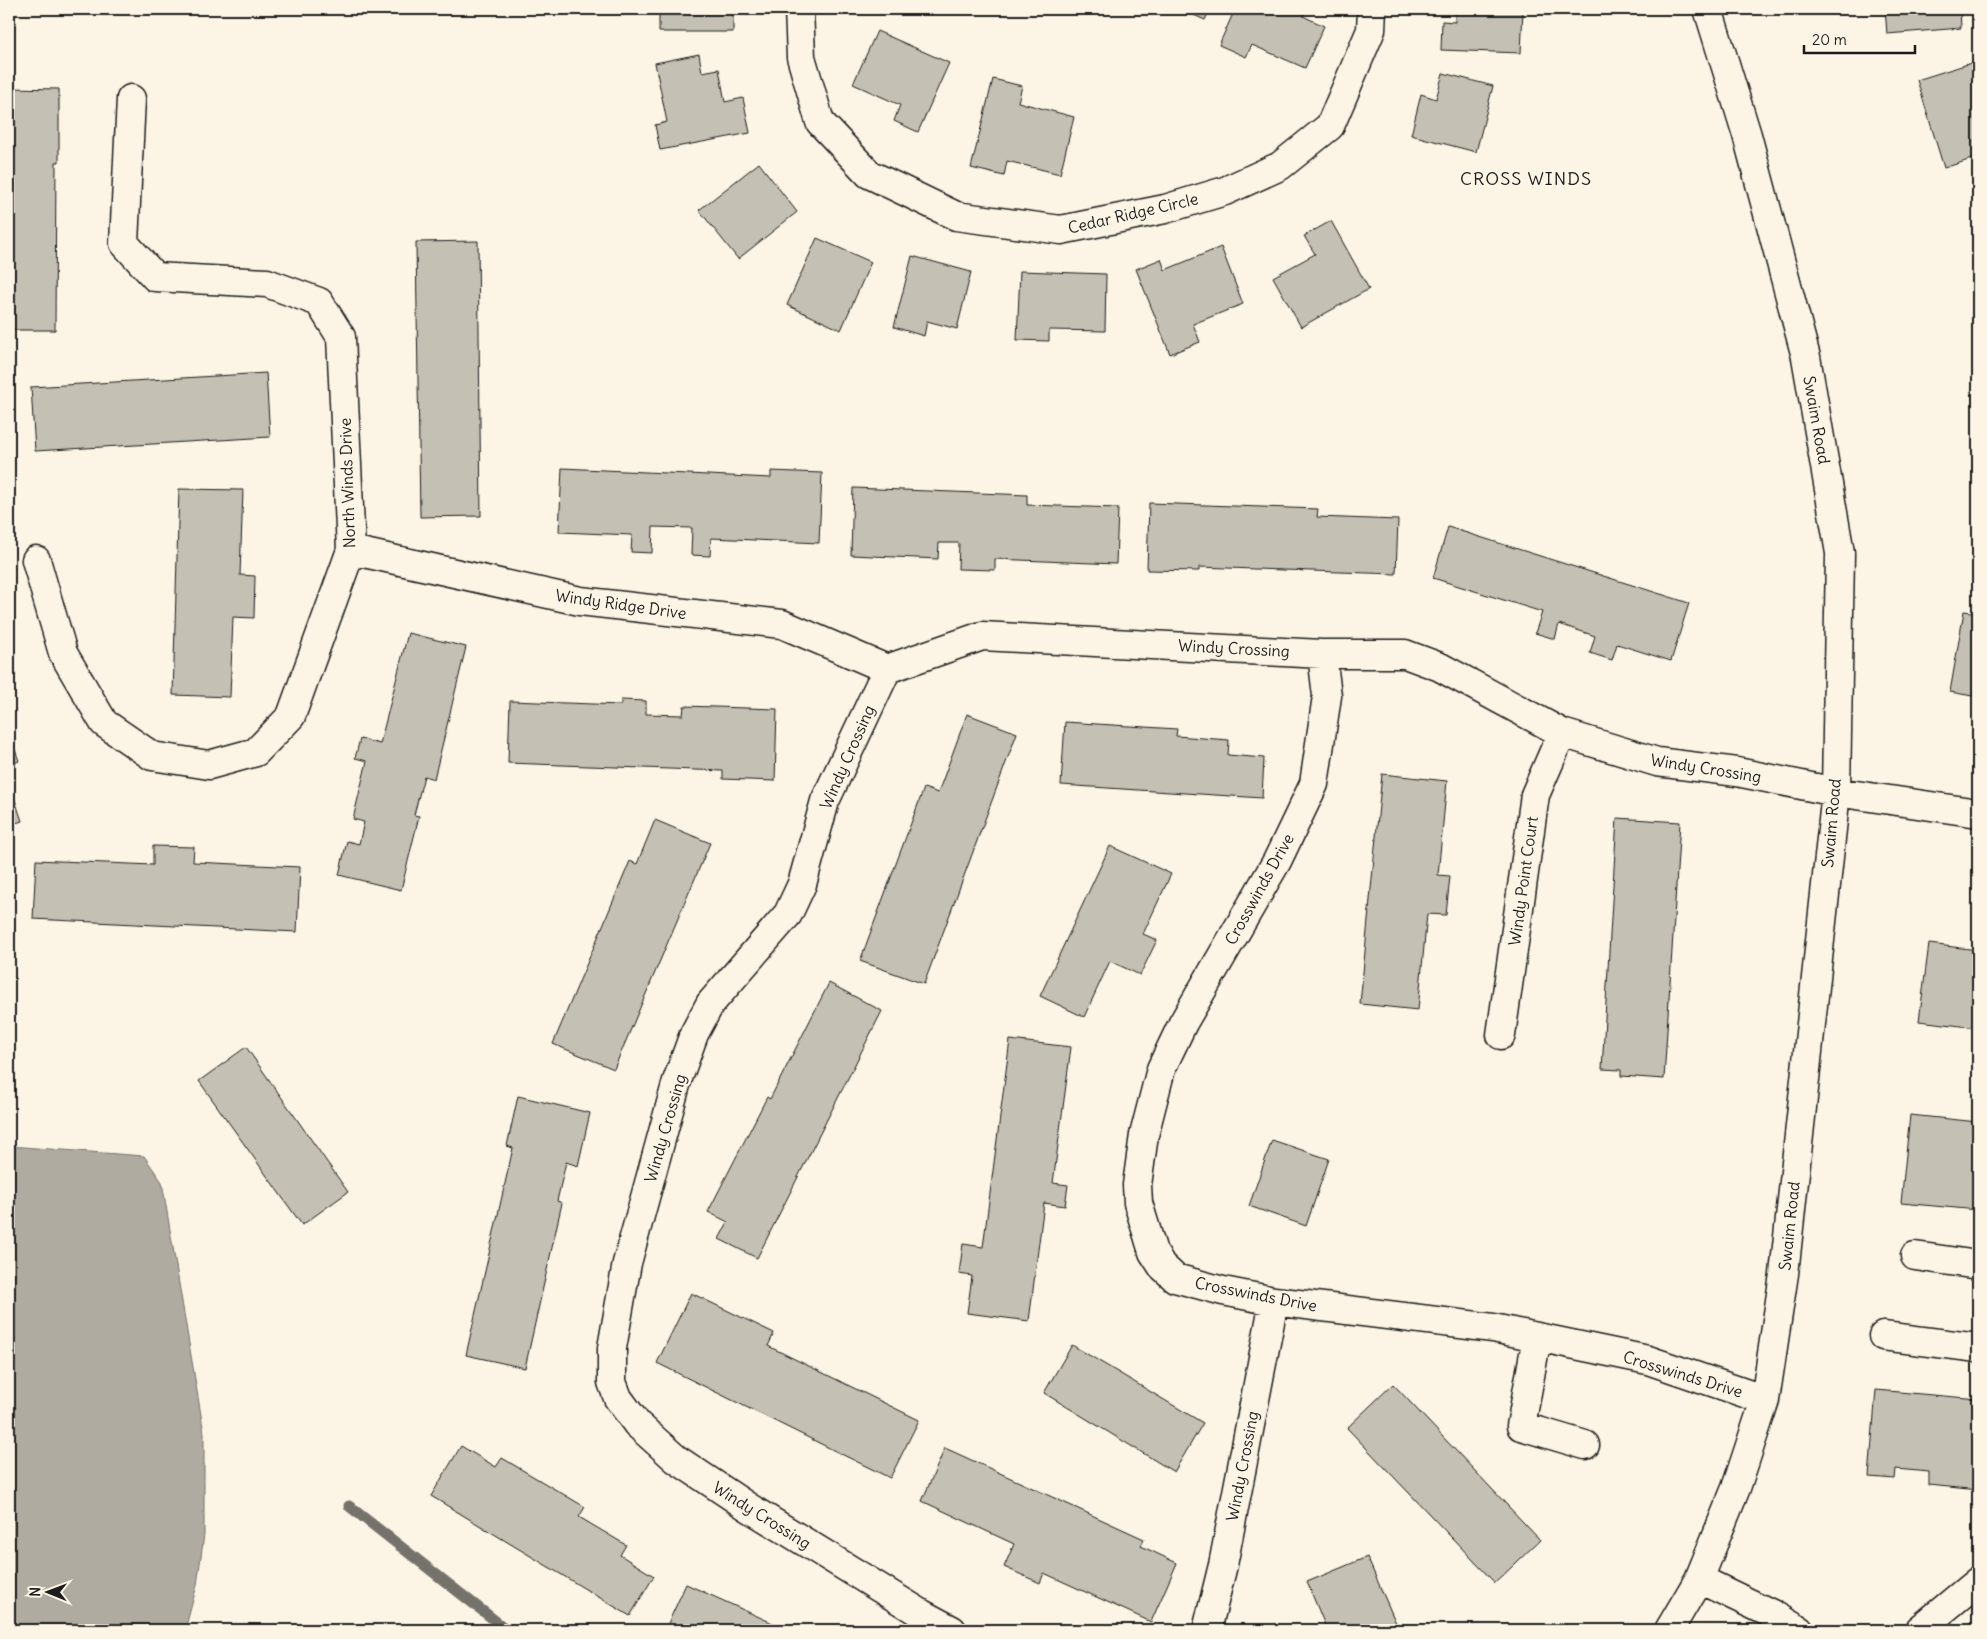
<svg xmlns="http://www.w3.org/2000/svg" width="1987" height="1639" viewBox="0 0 1987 1639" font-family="Delius,sans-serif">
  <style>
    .water { fill: #b0aba1; stroke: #75726c }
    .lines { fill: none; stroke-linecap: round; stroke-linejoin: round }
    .stream { stroke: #75726c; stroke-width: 11 }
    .building { fill: #c4c0b3; stroke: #1c1c1c }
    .minor-casing { stroke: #1c1c1c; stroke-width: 31 }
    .minor { stroke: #fcf5e5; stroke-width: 28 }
    .labels { text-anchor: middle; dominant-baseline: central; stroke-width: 5; stroke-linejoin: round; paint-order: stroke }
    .street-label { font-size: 16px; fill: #1c1c1c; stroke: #fcf5e5 }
    .neighbourhood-label { font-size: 18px; letter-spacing: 1px; fill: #1c1c1c; stroke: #fcf5e5 }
  </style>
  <rect width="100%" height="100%" fill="#fcf5e5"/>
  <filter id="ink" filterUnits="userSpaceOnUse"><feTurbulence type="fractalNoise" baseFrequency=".02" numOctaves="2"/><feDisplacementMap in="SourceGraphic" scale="10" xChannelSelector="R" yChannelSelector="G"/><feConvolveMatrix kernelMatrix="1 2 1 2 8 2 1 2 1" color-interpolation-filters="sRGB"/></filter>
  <g filter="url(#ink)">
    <!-- water -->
    <path class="water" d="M 9,1146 L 144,1156 L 162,1182 L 204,1433 L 204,1535 L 197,1585 L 185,1630 L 9,1630 Z"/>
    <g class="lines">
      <!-- stream -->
      <path class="stream" d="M 349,1506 L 507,1630"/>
    </g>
    <!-- building -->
    <path class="building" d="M 659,9 L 733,9 L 733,32 L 659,32 Z
      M 1180,9 L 1210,9 L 1205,20 Z
      M 1235,9 L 1306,9 L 1303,16 L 1324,26 L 1305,68 L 1252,45 L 1246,57 L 1219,45 Z
      M 1455,9 L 1523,9 L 1521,53 L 1441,50 L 1442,21 L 1455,22 Z
      M 1885,9 L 1960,9 L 1961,28 L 1887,34 Z
      M 877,31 L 949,63 L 918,132 L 894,121 L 900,105 L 853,84 Z
      M 699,54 L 702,72 L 719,69 L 725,102 L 743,98 L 750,133 L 660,150 L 655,125 L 667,122 L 655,63 Z
      M 1971,63 L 1978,88 L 1978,157 L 1944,168 L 1917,80 Z
      M 1443,73 L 1493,86 L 1476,152 L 1411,135 L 1421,94 L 1436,99 Z
      M 993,79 L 1022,86 L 1018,102 L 1074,117 L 1060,174 L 1007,161 L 1004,176 L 971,168 Z
      M 9,88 L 59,89 L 59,162 L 56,162 L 55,330 L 9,330 Z
      M 759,163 L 797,212 L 738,259 L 699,210 Z
      M 1331,221 L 1369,289 L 1301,327 L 1273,277 L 1315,254 L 1304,236 Z
      M 817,238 L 871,262 L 841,330 L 787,305 Z
      M 478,241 L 481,516 L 420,517 L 416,242 Z
      M 1221,247 L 1243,304 L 1193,324 L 1200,342 L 1170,354 L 1136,269 L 1161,259 L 1165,270 Z
      M 912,256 L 971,272 L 957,329 L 927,321 L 924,336 L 894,327 Z
      M 1020,271 L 1106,274 L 1105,331 L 1049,330 L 1049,341 L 1017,340 Z
      M 266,373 L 270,437 L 35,451 L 31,387 Z
      M 562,468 L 771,478 L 771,471 L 822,473 L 819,543 L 711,538 L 710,556 L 691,555 L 692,528 L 653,527 L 652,553 L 631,552 L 632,535 L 559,532 Z
      M 853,488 L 1027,495 L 1027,505 L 1118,508 L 1116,564 L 995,559 L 995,570 L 958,569 L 959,543 L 939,543 L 938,559 L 851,555 Z
      M 179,489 L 243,490 L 240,575 L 255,576 L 254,618 L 233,617 L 230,697 L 173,695 Z
      M 1149,503 L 1318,509 L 1317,517 L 1398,520 L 1396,574 L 1199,567 L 1199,571 L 1147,570 Z
      M 1448,527 L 1689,603 L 1671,661 L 1617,644 L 1612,660 L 1590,653 L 1595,636 L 1559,624 L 1555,639 L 1535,633 L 1542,612 L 1433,578 Z
      M 1964,611 L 1978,613 L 1978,697 L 1950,692 Z
      M 408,633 L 466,647 L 434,779 L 424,776 L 414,815 L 419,816 L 401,890 L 339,875 L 347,841 L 359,844 L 364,822 L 353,819 L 367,761 L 355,758 L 360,739 L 380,744 Z
      M 621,700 L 646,701 L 646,714 L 683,715 L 684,706 L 777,709 L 775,781 L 723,779 L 723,771 L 508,763 L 510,701 L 621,705 Z
      M 967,714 L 1017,733 L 924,984 L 860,961 L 924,788 L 938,793 Z
      M 1065,722 L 1177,729 L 1176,736 L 1229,740 L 1228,755 L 1264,758 L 1262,798 L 1061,785 Z
      M 12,741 L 19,761 L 9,765 L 9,742 Z
      M 1382,774 L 1447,781 L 1438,875 L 1450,876 L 1446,915 L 1427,914 L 1418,1010 L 1360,1004 Z
      M 9,782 L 22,821 L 9,825 Z
      M 1617,818 L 1680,822 L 1664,1079 L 1621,1076 L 1621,1070 L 1602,1069 Z
      M 655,820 L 710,843 L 614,1069 L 553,1044 L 630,861 L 637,864 Z
      M 153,846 L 194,847 L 193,862 L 300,867 L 297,932 L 33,919 L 36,860 L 153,865 Z
      M 1110,846 L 1171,874 L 1143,934 L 1157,940 L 1140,975 L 1110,961 L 1084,1017 L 1040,996 Z
      M 1929,944 L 1978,950 L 1978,1028 L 1919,1021 Z
      M 829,983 L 882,1011 L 757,1258 L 719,1239 L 728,1222 L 708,1212 L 767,1097 L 770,1099 Z
      M 1010,1040 L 1071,1047 L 1053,1183 L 1068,1185 L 1065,1206 L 1044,1203 L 1029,1321 L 967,1313 L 972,1276 L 959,1274 L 963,1244 L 983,1247 Z
      M 246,1047 L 348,1192 L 302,1225 L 199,1081 Z
      M 518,1096 L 590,1113 L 578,1166 L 566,1162 L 557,1201 L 562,1203 L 525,1368 L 466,1355 L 513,1148 L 507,1146 Z
      M 1910,1115 L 1978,1122 L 1978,1210 L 1901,1203 Z
      M 1272,1140 L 1329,1159 L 1306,1226 L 1249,1206 Z
      M 691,1293 L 774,1333 L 768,1346 L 919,1420 L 890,1478 L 657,1363 Z
      M 1072,1345 L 1203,1423 L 1174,1472 L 1044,1393 Z
      M 1393,1384 L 1540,1540 L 1495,1583 L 1347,1428 Z
      M 1876,1390 L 1978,1399 L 1978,1490 L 1929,1485 L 1929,1472 L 1896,1469 L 1895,1479 L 1869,1477 Z
      M 461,1446 L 496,1467 L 502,1458 L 585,1507 L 579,1517 L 626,1545 L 620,1555 L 654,1576 L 630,1616 L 431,1496 Z
      M 945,1448 L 1144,1539 L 1141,1546 L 1177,1563 L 1151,1622 L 1044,1573 L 1040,1583 L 1004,1567 L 1014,1544 L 922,1501 Z
      M 1367,1557 L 1399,1630 L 1327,1630 L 1307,1582 Z
      M 686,1584 L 788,1630 L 665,1630 Z"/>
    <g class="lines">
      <!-- minor casing -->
      <g class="minor-casing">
        <path id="minor" d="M 799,9 L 801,57 L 820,122 L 869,174 L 956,216 L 1061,230 L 1165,209 L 1225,191 L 1280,166 L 1330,126 L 1371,30 L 1372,9
          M 351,550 L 580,601 L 782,624 L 887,669
          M 36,560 L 63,653 L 104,723 L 152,756 L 209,765 L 256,752 L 291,716 L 351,550 L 341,337 L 319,302 L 267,283 L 155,277 L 124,243 L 131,99
          M 1322,654 L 1327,696 L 1314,784 L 1277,861 L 1183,1023 L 1161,1069 L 1144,1135 L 1137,1185 L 1138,1203 L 1153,1252 L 1162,1266 L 1175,1278 L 1223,1291 L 1274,1301 L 1493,1328 L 1537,1337 L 1648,1360 L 1765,1400
          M 1501,1035 L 1535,795 L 1562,733
          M 1915,1256 L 1978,1265
          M 1883,1336 L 1978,1348
          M 1537,1337 L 1521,1426 L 1585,1445
          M 1699,1579 L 1772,1614 L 1799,1630
          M 952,1630 L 922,1614 L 748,1507 L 676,1459 L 637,1424 L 618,1398 L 612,1382 L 612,1348 L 627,1263 L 677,1081 L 694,1034 L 710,1004 L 788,914 L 802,884 L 825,801 L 887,669 L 982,636 L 1322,654 L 1405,654 L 1440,667 L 1562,733 L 1657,762 L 1737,772 L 1836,792 L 1978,813
          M 1207,1630 L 1223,1565 L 1274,1301
          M 1669,1630 L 1699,1579 L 1736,1488 L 1765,1400 L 1784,1274 L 1836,792 L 1840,553 L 1806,357 L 1747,135 L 1708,9
          M 1919,1630 L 1978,1581"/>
      </g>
      <!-- minor -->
      <use href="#minor" class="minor"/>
    </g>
  </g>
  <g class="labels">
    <!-- street labels -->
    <g class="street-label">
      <text transform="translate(1133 213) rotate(-13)">Cedar Ridge Circle</text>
      <text transform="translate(1817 420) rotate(80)">Swaim Road</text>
      <text transform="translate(347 483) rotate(-92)">North Winds Drive</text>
      <text transform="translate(621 604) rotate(8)">Windy Ridge Drive</text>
      <text transform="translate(1234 648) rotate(3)">Windy Crossing</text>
      <text transform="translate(847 757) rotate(-66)">Windy Crossing</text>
      <text transform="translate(1706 768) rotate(9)">Windy Crossing</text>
      <text transform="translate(1831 823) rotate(-85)">Swaim Road</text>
      <text transform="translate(1523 881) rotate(-82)">Windy Point Court</text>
      <text transform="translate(1259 889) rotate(-61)">Crosswinds Drive</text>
      <text transform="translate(665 1128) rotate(-74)">Windy Crossing</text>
      <text transform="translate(1789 1226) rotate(-84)">Swaim Road</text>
      <text transform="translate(1256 1294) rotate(11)">Crosswinds Drive</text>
      <text transform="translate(1683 1374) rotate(17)">Crosswinds Drive</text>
      <text transform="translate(1242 1466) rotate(-79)">Windy Crossing</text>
      <text transform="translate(762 1515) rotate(32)">Windy Crossing</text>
    </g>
    <!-- neighbourhood labels -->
    <g class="neighbourhood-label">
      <text x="1526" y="178">CROSS WINDS</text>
    </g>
  </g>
  <!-- margin -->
  <rect width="1987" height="1639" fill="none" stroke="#fcf5e5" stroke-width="30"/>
  <rect x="15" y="15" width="1957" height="1609" fill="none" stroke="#1c1c1c" stroke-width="2" filter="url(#ink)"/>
  <!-- north arrow -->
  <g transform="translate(48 1592) rotate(271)" stroke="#fcf5e5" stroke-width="4" paint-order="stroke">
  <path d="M0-4L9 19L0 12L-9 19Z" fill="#1c1c1c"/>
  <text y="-8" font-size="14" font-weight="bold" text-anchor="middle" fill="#1c1c1c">N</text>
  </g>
  <!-- scale -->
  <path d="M1804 45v8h111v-8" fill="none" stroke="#1c1c1c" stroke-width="2.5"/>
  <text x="1812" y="45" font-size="15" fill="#1c1c1c" stroke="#fcf5e5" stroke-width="4" paint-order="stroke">20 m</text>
</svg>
